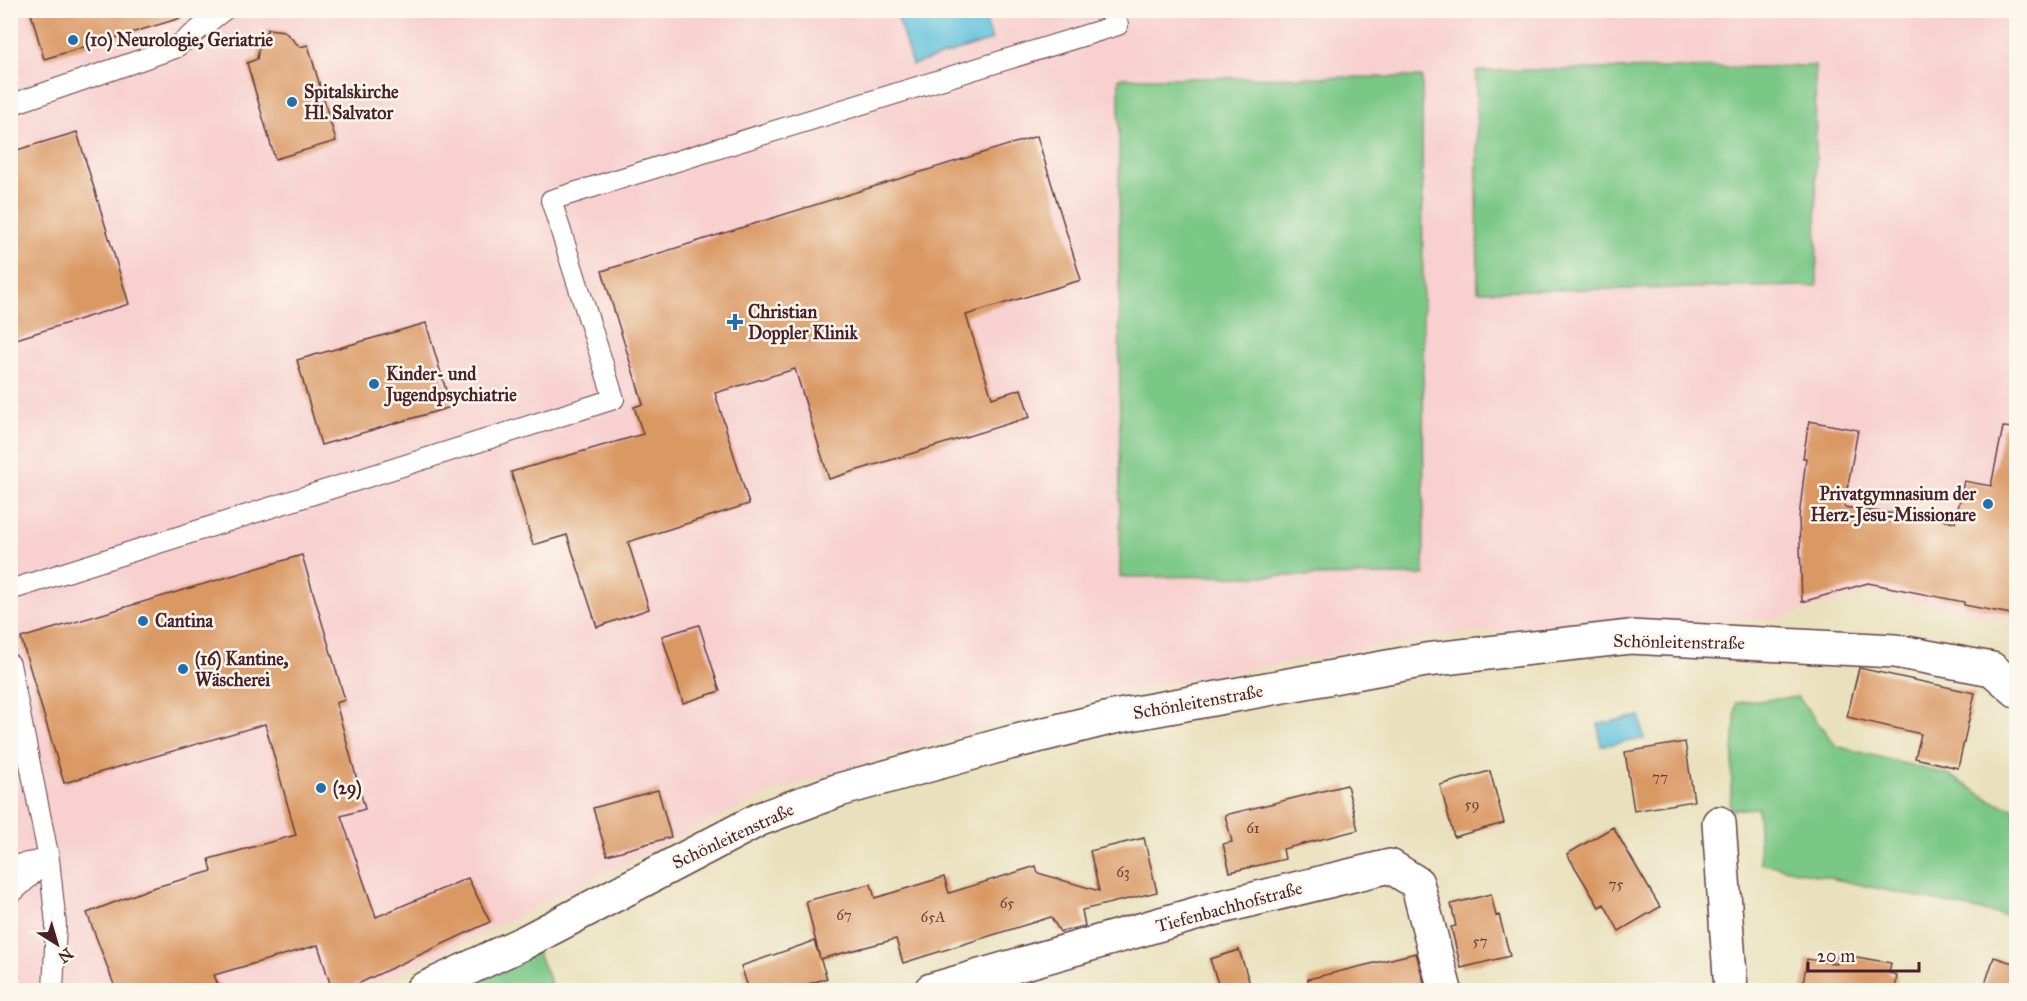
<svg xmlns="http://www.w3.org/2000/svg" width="2027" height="1001" viewBox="0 0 2027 1001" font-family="'IM FELL Great Primer',serif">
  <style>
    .built { fill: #f7d0cf }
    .green { fill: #7ac786; stroke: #627358; stroke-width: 1.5 }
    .water { fill: #5dc1db; stroke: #547083; stroke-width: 1.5 }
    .building { fill: #da9863 }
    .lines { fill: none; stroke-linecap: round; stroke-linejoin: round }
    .lane-casing { stroke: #623c41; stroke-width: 22 }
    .street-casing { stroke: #623c41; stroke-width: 36 }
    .lane { stroke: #fff; stroke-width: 20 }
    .street { stroke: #fff; stroke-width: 33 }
    .poi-dot { fill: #1f6fb2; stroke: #fbf7ec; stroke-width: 2 }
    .labels { text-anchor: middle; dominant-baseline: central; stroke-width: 5; stroke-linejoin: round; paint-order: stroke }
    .number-label { font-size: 15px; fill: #6e3d39 }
    .poi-label { font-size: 18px; font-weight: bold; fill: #4a1f2b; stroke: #fbf7ec; text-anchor: start }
    .street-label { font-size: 18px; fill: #4a1f2b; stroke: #fbf7ec }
  </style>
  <rect width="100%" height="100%" fill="#fbf7ec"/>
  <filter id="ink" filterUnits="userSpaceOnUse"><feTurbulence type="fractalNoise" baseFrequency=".0167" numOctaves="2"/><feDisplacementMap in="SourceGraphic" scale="12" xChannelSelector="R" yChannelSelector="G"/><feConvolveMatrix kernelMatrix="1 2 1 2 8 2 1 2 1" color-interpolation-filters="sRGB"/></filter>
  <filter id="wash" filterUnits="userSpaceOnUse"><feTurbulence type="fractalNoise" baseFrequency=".008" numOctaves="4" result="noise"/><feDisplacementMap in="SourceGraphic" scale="24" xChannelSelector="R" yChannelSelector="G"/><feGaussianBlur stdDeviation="1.35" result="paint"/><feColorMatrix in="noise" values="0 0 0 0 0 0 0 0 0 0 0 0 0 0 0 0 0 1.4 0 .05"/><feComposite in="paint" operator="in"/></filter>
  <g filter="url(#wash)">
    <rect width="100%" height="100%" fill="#e9e1bd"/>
    <!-- built -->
    <path class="built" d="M 10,11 L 2016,11 L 2016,620 L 1976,615 L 1872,592 L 1775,619 L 1458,633 L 1109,694 L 995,724 L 766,794 L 366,990 L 11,990 Z"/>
    <!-- green -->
    <path class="green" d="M 1815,66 L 1817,286 L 1478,291 L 1476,71 Z
      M 1422,77 L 1424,575 L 1120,577 L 1119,78 Z
      M 1798,697 L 1836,746 L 1949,775 L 1992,801 L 2016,809 L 2016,918 L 1760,863 L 1758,808 L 1730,810 L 1736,703 Z
      M 536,949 L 554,990 L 450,990 Z"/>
    <!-- water -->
    <path class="water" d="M 896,11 L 983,11 L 992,40 L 912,65 Z
      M 1640,716 L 1644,739 L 1601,746 L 1598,724 Z"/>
    <g id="blocks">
      <!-- building -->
      <path class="building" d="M 30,10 L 180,10 L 181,18 L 44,59 Z
        M 268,29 L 284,31 L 300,47 L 308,45 L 336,141 L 275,159 L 247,63 L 257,59 L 260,41 Z
        M 77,132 L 129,304 L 10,341 L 10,152 Z
        M 1037,136 L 1081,280 L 966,315 L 992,398 L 1021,389 L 1030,417 L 829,479 L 795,369 L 715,393 L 749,504 L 628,542 L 649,609 L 597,627 L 567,535 L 533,545 L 511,472 L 643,434 L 634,407 L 643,404 L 602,271 Z
        M 426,323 L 451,407 L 321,445 L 297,360 Z
        M 1809,421 L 1858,430 L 1844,507 L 1917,517 L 1917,514 L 1955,522 L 1964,481 L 1991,486 L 2003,427 L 2016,428 L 2016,615 L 1964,605 L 1964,602 L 1868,583 L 1802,602 L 1799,518 L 1806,458 L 1803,458 Z
        M 302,555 L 345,700 L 336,703 L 365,809 L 341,816 L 376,917 L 468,878 L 490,922 L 345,990 L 332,990 L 318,945 L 214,975 L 220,990 L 116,990 L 87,913 L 149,889 L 212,871 L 209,859 L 296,835 L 265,724 L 64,783 L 21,638 Z
        M 699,625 L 720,691 L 683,703 L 662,636 Z
        M 1859,668 L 1975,693 L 1958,768 L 1915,758 L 1921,734 L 1847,717 Z
        M 1685,742 L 1694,801 L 1634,811 L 1625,752 Z
        M 1490,771 L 1504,823 L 1454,837 L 1440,785 Z
        M 1347,785 L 1358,830 L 1283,849 L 1285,859 L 1230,872 L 1223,844 L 1232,842 L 1225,815 Z
        M 658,790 L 671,837 L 607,855 L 593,808 Z
        M 1613,827 L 1660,907 L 1619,931 L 1604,904 L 1599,907 L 1567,854 Z
        M 1144,838 L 1157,892 L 1082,910 L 1085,926 L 1060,932 L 1051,917 L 903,963 L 896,939 L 820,959 L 806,901 L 871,884 L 875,898 L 944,877 L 949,893 L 1036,866 L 1038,873 L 1099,891 L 1090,851 Z
        M 1491,894 L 1496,916 L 1499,915 L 1510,956 L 1461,968 L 1451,927 L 1456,926 L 1451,904 Z
        M 814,941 L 827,978 L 790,990 L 749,990 L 741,966 Z
        M 1239,950 L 1252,990 L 1220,990 L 1210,959 Z
        M 1416,953 L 1426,990 L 1309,990 L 1308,979 Z
        M 1840,954 L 1891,963 L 1889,973 L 1897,975 L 1895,990 L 1802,990 L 1807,959 L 1837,964 Z
        M 1994,957 L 2016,964 L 2016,990 L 1983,990 Z"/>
    </g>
  </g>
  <g filter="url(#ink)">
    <use href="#blocks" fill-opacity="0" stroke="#623c41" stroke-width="1.5"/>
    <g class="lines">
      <!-- lane casing -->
      <g class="lane-casing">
        <path id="lane" d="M 10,105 L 175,48 L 224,10
          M 10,590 L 614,399 L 551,200 L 1118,25
          M 10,664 L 49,859 L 56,925 L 53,990
          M 10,866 L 49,859 L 10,895"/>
      </g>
      <!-- street casing -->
      <g class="street-casing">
        <path id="street" d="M 1719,823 L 1731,990
          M 422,990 L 525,942 L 760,819 L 839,790 L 1009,743 L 1114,717 L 1426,660 L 1630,637 L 1895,651 L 1992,669 L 2016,690
          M 931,990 L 1213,909 L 1390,866 L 1417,883 L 1445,990"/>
      </g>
      <!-- lane -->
      <use href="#lane" class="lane"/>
      <!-- street -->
      <use href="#street" class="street"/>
    </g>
  </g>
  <!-- markers -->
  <g class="poi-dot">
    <circle cx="73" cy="40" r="6"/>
    <circle cx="292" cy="102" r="6"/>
    <path d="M732 313h6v6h6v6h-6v6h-6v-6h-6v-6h6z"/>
    <circle cx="374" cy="384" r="6"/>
    <circle cx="1988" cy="504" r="6"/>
    <circle cx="143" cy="621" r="6"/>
    <circle cx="183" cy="669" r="6"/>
    <circle cx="321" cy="788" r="6"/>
  </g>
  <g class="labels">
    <!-- number labels -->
    <g class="number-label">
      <text x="1660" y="777">77</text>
      <text x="1472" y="804">59</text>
      <text x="1253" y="828">61</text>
      <text x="1123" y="872">63</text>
      <text x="1616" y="884">75</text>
      <text x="1007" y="903">65</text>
      <text x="844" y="915">67</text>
      <text x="933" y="917">65A</text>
      <text x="1480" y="941">57</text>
    </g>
    <!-- poi labels -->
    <g class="poi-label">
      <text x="85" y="40">(10) Neurologie, Geriatrie</text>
      <text x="304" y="92">Spitalskirche<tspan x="304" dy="21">Hl. Salvator</tspan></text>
      <text x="748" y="312">Christian<tspan x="748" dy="21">Doppler Klinik</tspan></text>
      <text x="386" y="374">Kinder- und<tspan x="386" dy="21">Jugendpsychiatrie</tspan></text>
      <text x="1976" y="494" text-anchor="end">Privatgymnasium der<tspan x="1976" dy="21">Herz-Jesu-Missionare</tspan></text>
      <text x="155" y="621">Cantina</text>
      <text x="195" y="659">(16) Kantine,<tspan x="195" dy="21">Wäscherei</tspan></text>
      <text x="333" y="788">(29)</text>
    </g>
    <!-- street labels -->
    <g class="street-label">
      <text transform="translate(1679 642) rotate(1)">Schönleitenstraße</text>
      <text transform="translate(1198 702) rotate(-10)">Schönleitenstraße</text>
      <text transform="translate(733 836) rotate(-25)">Schönleitenstraße</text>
      <text transform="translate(1229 907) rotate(-15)">Tiefenbachhofstraße</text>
    </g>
  </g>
  <!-- margin -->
  <rect width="2027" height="1001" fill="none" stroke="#fbf7ec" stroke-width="36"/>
  <!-- north arrow -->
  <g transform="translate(57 944) rotate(143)" stroke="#fbf7ec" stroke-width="4.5" paint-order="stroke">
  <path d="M0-4.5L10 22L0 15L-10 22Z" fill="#4a1f2b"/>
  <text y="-9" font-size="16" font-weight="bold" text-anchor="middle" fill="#4a1f2b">N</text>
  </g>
  <!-- scale -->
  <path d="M1808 962v9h111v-9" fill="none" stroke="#4a1f2b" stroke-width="3"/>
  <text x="1817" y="962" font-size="18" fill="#4a1f2b" stroke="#fbf7ec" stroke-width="4.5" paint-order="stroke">20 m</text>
</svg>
